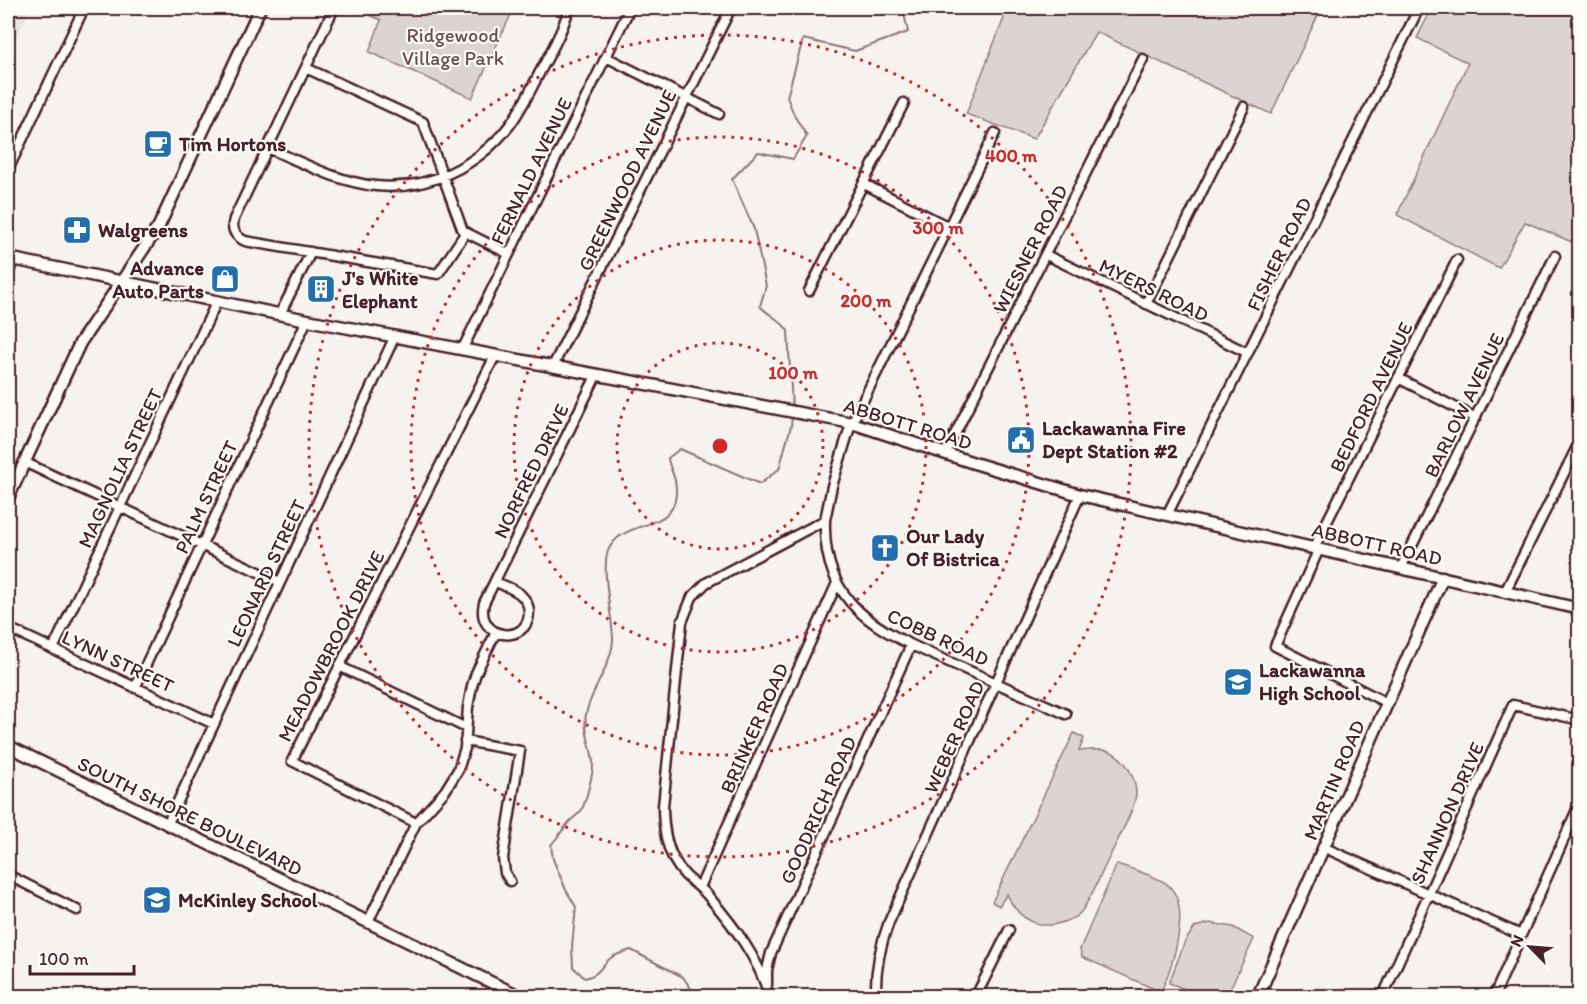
<svg xmlns="http://www.w3.org/2000/svg" width="1587" height="1004" viewBox="0 0 1587 1004" font-family="Itim,sans-serif">
  <style>
    .built { fill: #e9e3e0 }
    .green { fill: #dcd4d2; stroke: #937a7e; stroke-width: 1.5 }
    .lines { fill: none; stroke-linecap: round; stroke-linejoin: round }
    .stream { stroke: #8e7378; stroke-width: 2 }
    .minor-casing { stroke: #4a1f2b; stroke-width: 13 }
    .tertiary-casing { stroke: #4a1f2b; stroke-width: 15 }
    .minor { stroke: #fdfcf7; stroke-width: 8 }
    .tertiary { stroke: #fdfcf7; stroke-width: 10 }
    .ring { fill: none; stroke: #d62828; stroke-width: 3; stroke-dasharray: 3 6 }
    .labels { text-anchor: middle; dominant-baseline: central; stroke-width: 4.5; stroke-linejoin: round; paint-order: stroke }
    .park-label { font-size: 20px; fill: #6e4c55; stroke: #fdfcf7 }
    .poi-label { font-size: 20px; font-weight: bold; fill: #4a1f2b; stroke: #fdfcf7; text-anchor: start }
    .street-label { font-size: 20px; fill: #4a1f2b; stroke: #fdfcf7 }
    .centre { fill: #d62828; stroke: #fdfcf7; stroke-width: 3 }
    .ring-label { font-size: 18px; text-anchor: middle; font-weight: bold; fill: #d62828; stroke: #fdfcf7; stroke-width: 4.5; stroke-linejoin: round; paint-order: stroke }
  </style>
  <rect width="100%" height="100%" fill="#f6f3ef"/>
  <filter id="ink" filterUnits="userSpaceOnUse"><feTurbulence type="fractalNoise" baseFrequency=".0167" numOctaves="2"/><feDisplacementMap in="SourceGraphic" scale="12" xChannelSelector="R" yChannelSelector="G"/><feConvolveMatrix kernelMatrix="1 2 1 2 8 2 1 2 1" color-interpolation-filters="sRGB"/></filter>
  <g filter="url(#ink)">
    <!-- built -->
    <path class="built" d="M 8,8 L 30,8 L 8,55 Z"/>
    <!-- green -->
    <path class="green" d="M 354,8 L 514,8 L 472,98 L 369,52 L 381,20 Z
      M 1008,8 L 1317,8 L 1320,11 L 1271,114 L 1096,32 L 1034,139 L 966,114 Z
      M 1432,8 L 1579,8 L 1579,245 L 1525,222 L 1499,268 L 1397,215 L 1468,63 L 1417,38 Z
      M 1074,733 L 1084,738 L 1079,751 C 1089,750 1103,748 1111,752 C 1126,759 1136,778 1136,794 C 1135,810 1116,842 1109,858 C 1102,871 1088,907 1078,915 C 1075,918 1069,919 1066,921 C 1040,932 1017,919 1007,894 L 999,906 L 992,902 Z
      M 1117,864 C 1129,868 1159,877 1168,885 C 1193,907 1172,967 1161,992 L 1082,957 L 1080,949 Z
      M 1210,923 L 1233,927 L 1254,939 L 1227,995 C 1209,1001 1187,989 1169,983 L 1185,941 L 1195,927 Z"/>
    <g class="lines">
      <!-- stream -->
      <path class="stream" d="M 792,408 L 788,331 C 782,320 769,316 760,306 L 766,286 L 754,229 L 732,179 L 758,152 L 793,159 L 807,136 L 795,117 L 787,97 L 803,39 L 855,51 L 908,32 L 903,8
        M 696,996 L 683,977 L 631,950 C 625,952 617,954 612,957 C 600,965 603,973 585,978 L 573,967 L 572,946 L 576,907 L 566,890 L 553,859 L 551,845 C 558,837 564,828 571,820 C 574,817 578,815 581,811 C 585,805 594,771 593,763 C 592,747 583,730 586,714 C 591,689 614,662 613,637 C 612,616 601,569 608,551 C 623,514 685,537 675,480 C 673,473 669,466 668,458 L 680,449 L 760,484 L 779,469 L 791,426 L 792,416"/>
      <!-- minor casing -->
      <g class="minor-casing">
        <path id="minor" d="M 334,8 L 234,219 C 231,229 235,236 245,241 L 438,274 L 466,232
          M 606,57 L 719,114
          M 306,68 L 423,122 L 463,231 L 509,254
          M 268,148 C 303,163 338,182 376,186 C 427,191 478,166 509,126 C 522,109 531,89 541,70 C 552,50 563,30 569,8
          M 8,170 L 84,8
          M 864,184 L 949,227
          M 1046,255 L 1248,353
          M 8,273 L 14,260
          M 809,291 L 904,103
          M 1146,304 L 1244,107
          M 280,314 L 311,252
          M 462,350 L 630,8
          M 553,366 L 731,8
          M 1398,378 L 1476,418
          M 945,454 L 1143,59
          M 24,462 L 280,582
          M 1167,515 L 1419,8
          M 825,520 C 822,612 887,634 958,666 C 994,682 1030,698 1066,714
          M 1314,548 L 1457,260
          M 1319,549 L 1275,646 L 1387,703
          M 1401,568 L 1555,256
          M 496,582 C 504,586 515,589 521,595 C 526,600 529,606 529,612 C 529,646 475,640 484,603 L 597,374
          M 1505,592 L 1580,441
          M 8,628 L 214,724
          M 53,649 L 217,301
          M 339,666 L 466,728
          M 135,688 L 307,320
          M 465,741 L 520,751 L 503,858 L 505,873 L 510,881
          M 416,823 L 292,761 L 495,356
          M 167,825 L 395,336
          M 1325,848 L 1521,935
          M 8,875 L 77,910
          M 700,887 L 837,583
          M 368,922 L 416,823 L 445,791 L 458,770 L 465,748 L 468,707 L 472,686 L 476,673 L 496,632
          M 767,985 L 767,970 L 771,953 L 911,645
          M 8,995 L 11,996
          M 769,996 C 759,959 734,926 709,897 C 702,888 693,883 685,875 C 667,856 663,831 663,806 L 682,622 L 692,597 L 706,583 L 825,520 L 832,486 L 850,427 L 995,133
          M 876,996 C 875,971 880,946 889,922 L 1080,495
          M 976,996 L 1009,930
          M 1383,996 L 1513,705 L 1580,720
          M 1494,996 L 1580,803"/>
      </g>
      <!-- tertiary casing -->
      <g class="tertiary-casing">
        <path id="tertiary" d="M 8,258 L 307,320 L 852,423 L 974,463 L 1080,495 L 1580,609
          M 8,498 L 80,343 L 159,226 L 260,8
          M 8,746 L 519,996
          M 1258,996 L 1443,577"/>
      </g>
      <!-- minor -->
      <use href="#minor" class="minor"/>
      <!-- tertiary -->
      <use href="#tertiary" class="tertiary"/>
    </g>
  </g>
  <!-- distance rings -->
  <g class="ring">
    <circle cx="720" cy="446" r="103"/>
    <circle cx="720" cy="446" r="206"/>
    <circle cx="720" cy="446" r="309"/>
    <circle cx="720" cy="446" r="411"/>
  </g>
  <!-- icons -->
  <defs>
    <g id="cafe-square" transform="scale(1.5)"><rect x="-9" y="-9" width="18" height="18" rx="4" fill="#1f6fb2" stroke="#fdfcf7"/><path d="M-5.5-4.5H6V0H3Q3 3.5 0 3.5H-2.5Q-5.5 3.5-5.5 0ZM3-3.2v2h1.7v-2ZM-6 4.5H4V6H-6Z" fill="#fff"/></g>
    <g id="pharmacy-square" transform="scale(1.5)"><rect x="-9" y="-9" width="18" height="18" rx="4" fill="#1f6fb2" stroke="#fdfcf7"/><path d="M-2-6h4v4h4v4h-4v4h-4v-4h-4v-4h4Z" fill="#fff"/></g>
    <g id="shop-square" transform="scale(1.5)"><rect x="-9" y="-9" width="18" height="18" rx="4" fill="#1f6fb2" stroke="#fdfcf7"/><path d="M-5-2.5h2.3a2.7 3.5 0 0 1 5.4 0H5L5.5 6h-11ZM-1.5-2.5h3a1.5 2.3 0 0 0-3 0Z" fill="#fff"/></g>
    <g id="building-square" transform="scale(1.5)"><rect x="-9" y="-9" width="18" height="18" rx="4" fill="#1f6fb2" stroke="#fdfcf7"/><path d="M-4-6H4V6H1V3H-1V6H-4ZM-2.5-4.3h1.7v1.8h-1.7ZM.8-4.3h1.7v1.8H.8ZM-2.5-1h1.7V.8h-1.7ZM.8-1h1.7V.8H.8Z" fill="#fff"/></g>
    <g id="civic-square" transform="scale(1.5)"><rect x="-9" y="-9" width="18" height="18" rx="4" fill="#1f6fb2" stroke="#fdfcf7"/><path d="M-.6-6.5H3V-4.5H.6V-3L4-1V1h2V6H-6V1h2V-1L-.6-3ZM-1.2 2.5V6h2.4V2.5Z" fill="#fff"/></g>
    <g id="church-square" transform="scale(1.5)"><rect x="-9" y="-9" width="18" height="18" rx="4" fill="#1f6fb2" stroke="#fdfcf7"/><path d="M-1.2-6h2.4v3.5h3.3v2.4h-3.3V6h-2.4V-.1h-3.3v-2.4h3.3Z" fill="#fff"/></g>
    <g id="school-square" transform="scale(1.5)"><rect x="-9" y="-9" width="18" height="18" rx="4" fill="#1f6fb2" stroke="#fdfcf7"/><path d="M0-5L7-2L0 1L-7-2ZM-4 1L0 2.5L4 1V4Q0 6-4 4Z" fill="#fff"/></g>
  </defs>
  <g fill-rule="evenodd">
    <use href="#cafe-square" x="158" y="144"/>
    <use href="#pharmacy-square" x="77" y="230"/>
    <use href="#shop-square" x="225" y="279"/>
    <use href="#building-square" x="321" y="289"/>
    <use href="#civic-square" x="1021" y="440"/>
    <use href="#church-square" x="885" y="548"/>
    <use href="#school-square" x="1238" y="682"/>
    <use href="#school-square" x="157" y="900"/>
  </g>
  <g class="labels">
    <!-- park labels -->
    <g class="park-label">
      <text x="453" y="35">Ridgewood<tspan x="453" dy="23">Village Park</tspan></text>
    </g>
    <!-- poi labels -->
    <g class="poi-label">
      <text x="179" y="144">Tim Hortons</text>
      <text x="98" y="230">Walgreens</text>
      <text x="204" y="268" text-anchor="end">Advance<tspan x="204" dy="23">Auto Parts</tspan></text>
      <text x="342" y="278">J's White<tspan x="342" dy="23">Elephant</tspan></text>
      <text x="1042" y="428">Lackawanna Fire<tspan x="1042" dy="23">Dept Station #2</tspan></text>
      <text x="906" y="536">Our Lady<tspan x="906" dy="23">Of Bistrica</tspan></text>
      <text x="1259" y="670">Lackawanna<tspan x="1259" dy="23">High School</tspan></text>
      <text x="178" y="900">McKinley School</text>
    </g>
    <!-- street labels -->
    <g class="street-label">
      <text transform="translate(531 171) rotate(-64)">FERNALD AVENUE</text>
      <text transform="translate(627 180) rotate(-64)">GREENWOOD AVENUE</text>
      <text transform="translate(1030 249) rotate(-63)">WIESNER ROAD</text>
      <text transform="translate(1279 254) rotate(-64)">FISHER ROAD</text>
      <text transform="translate(1154 290) rotate(26)">MYERS ROAD</text>
      <text transform="translate(1371 397) rotate(-64)">BEDFORD AVENUE</text>
      <text transform="translate(1464 405) rotate(-64)">BARLOW AVENUE</text>
      <text transform="translate(908 424) rotate(17)">ABBOTT ROAD</text>
      <text transform="translate(120 468) rotate(-65)">MAGNOLIA STREET</text>
      <text transform="translate(531 471) rotate(-64)">NORFRED DRIVE</text>
      <text transform="translate(206 497) rotate(-65)">PALM STREET</text>
      <text transform="translate(1377 544) rotate(13)">ABBOTT ROAD</text>
      <text transform="translate(266 573) rotate(-65)">LEONARD STREET</text>
      <text transform="translate(938 637) rotate(25)">COBB ROAD</text>
      <text transform="translate(331 646) rotate(-63)">MEADOWBROOK DRIVE</text>
      <text transform="translate(118 661) rotate(25)">LYNN STREET</text>
      <text transform="translate(754 728) rotate(-66)">BRINKER ROAD</text>
      <text transform="translate(954 737) rotate(-66)">WEBER ROAD</text>
      <text transform="translate(1334 780) rotate(-67)">MARTIN ROAD</text>
      <text transform="translate(818 810) rotate(-66)">GOODRICH ROAD</text>
      <text transform="translate(1447 813) rotate(-66)">SHANNON DRIVE</text>
      <text transform="translate(190 816) rotate(26)">SOUTH SHORE BOULEVARD</text>
    </g>
  </g>
  <circle cx="720" cy="446" r="9" class="centre"/>
  <g class="ring-label">
    <text x="1011" y="162">400 m</text>
    <text x="938" y="234">300 m</text>
    <text x="866" y="307">200 m</text>
    <text x="793" y="379">100 m</text>
  </g>
  <!-- margin -->
  <rect width="1587" height="1004" fill="none" stroke="#fdfcf7" stroke-width="30"/>
  <rect x="15" y="15" width="1557" height="974" fill="none" stroke="#4a1f2b" stroke-width="2" filter="url(#ink)"/>
  <!-- north arrow -->
  <g transform="translate(1530 947) rotate(295)" stroke="#fdfcf7" stroke-width="4.5" paint-order="stroke">
  <path d="M0-4.5L10 22L0 15L-10 22Z" fill="#4a1f2b"/>
  <text y="-9" font-size="16" font-weight="bold" text-anchor="middle" fill="#4a1f2b">N</text>
  </g>
  <!-- scale -->
  <path d="M30 965v9h104v-9" fill="none" stroke="#4a1f2b" stroke-width="3"/>
  <text x="39" y="965" font-size="18" fill="#4a1f2b" stroke="#fdfcf7" stroke-width="4.5" paint-order="stroke">100 m</text>
</svg>
